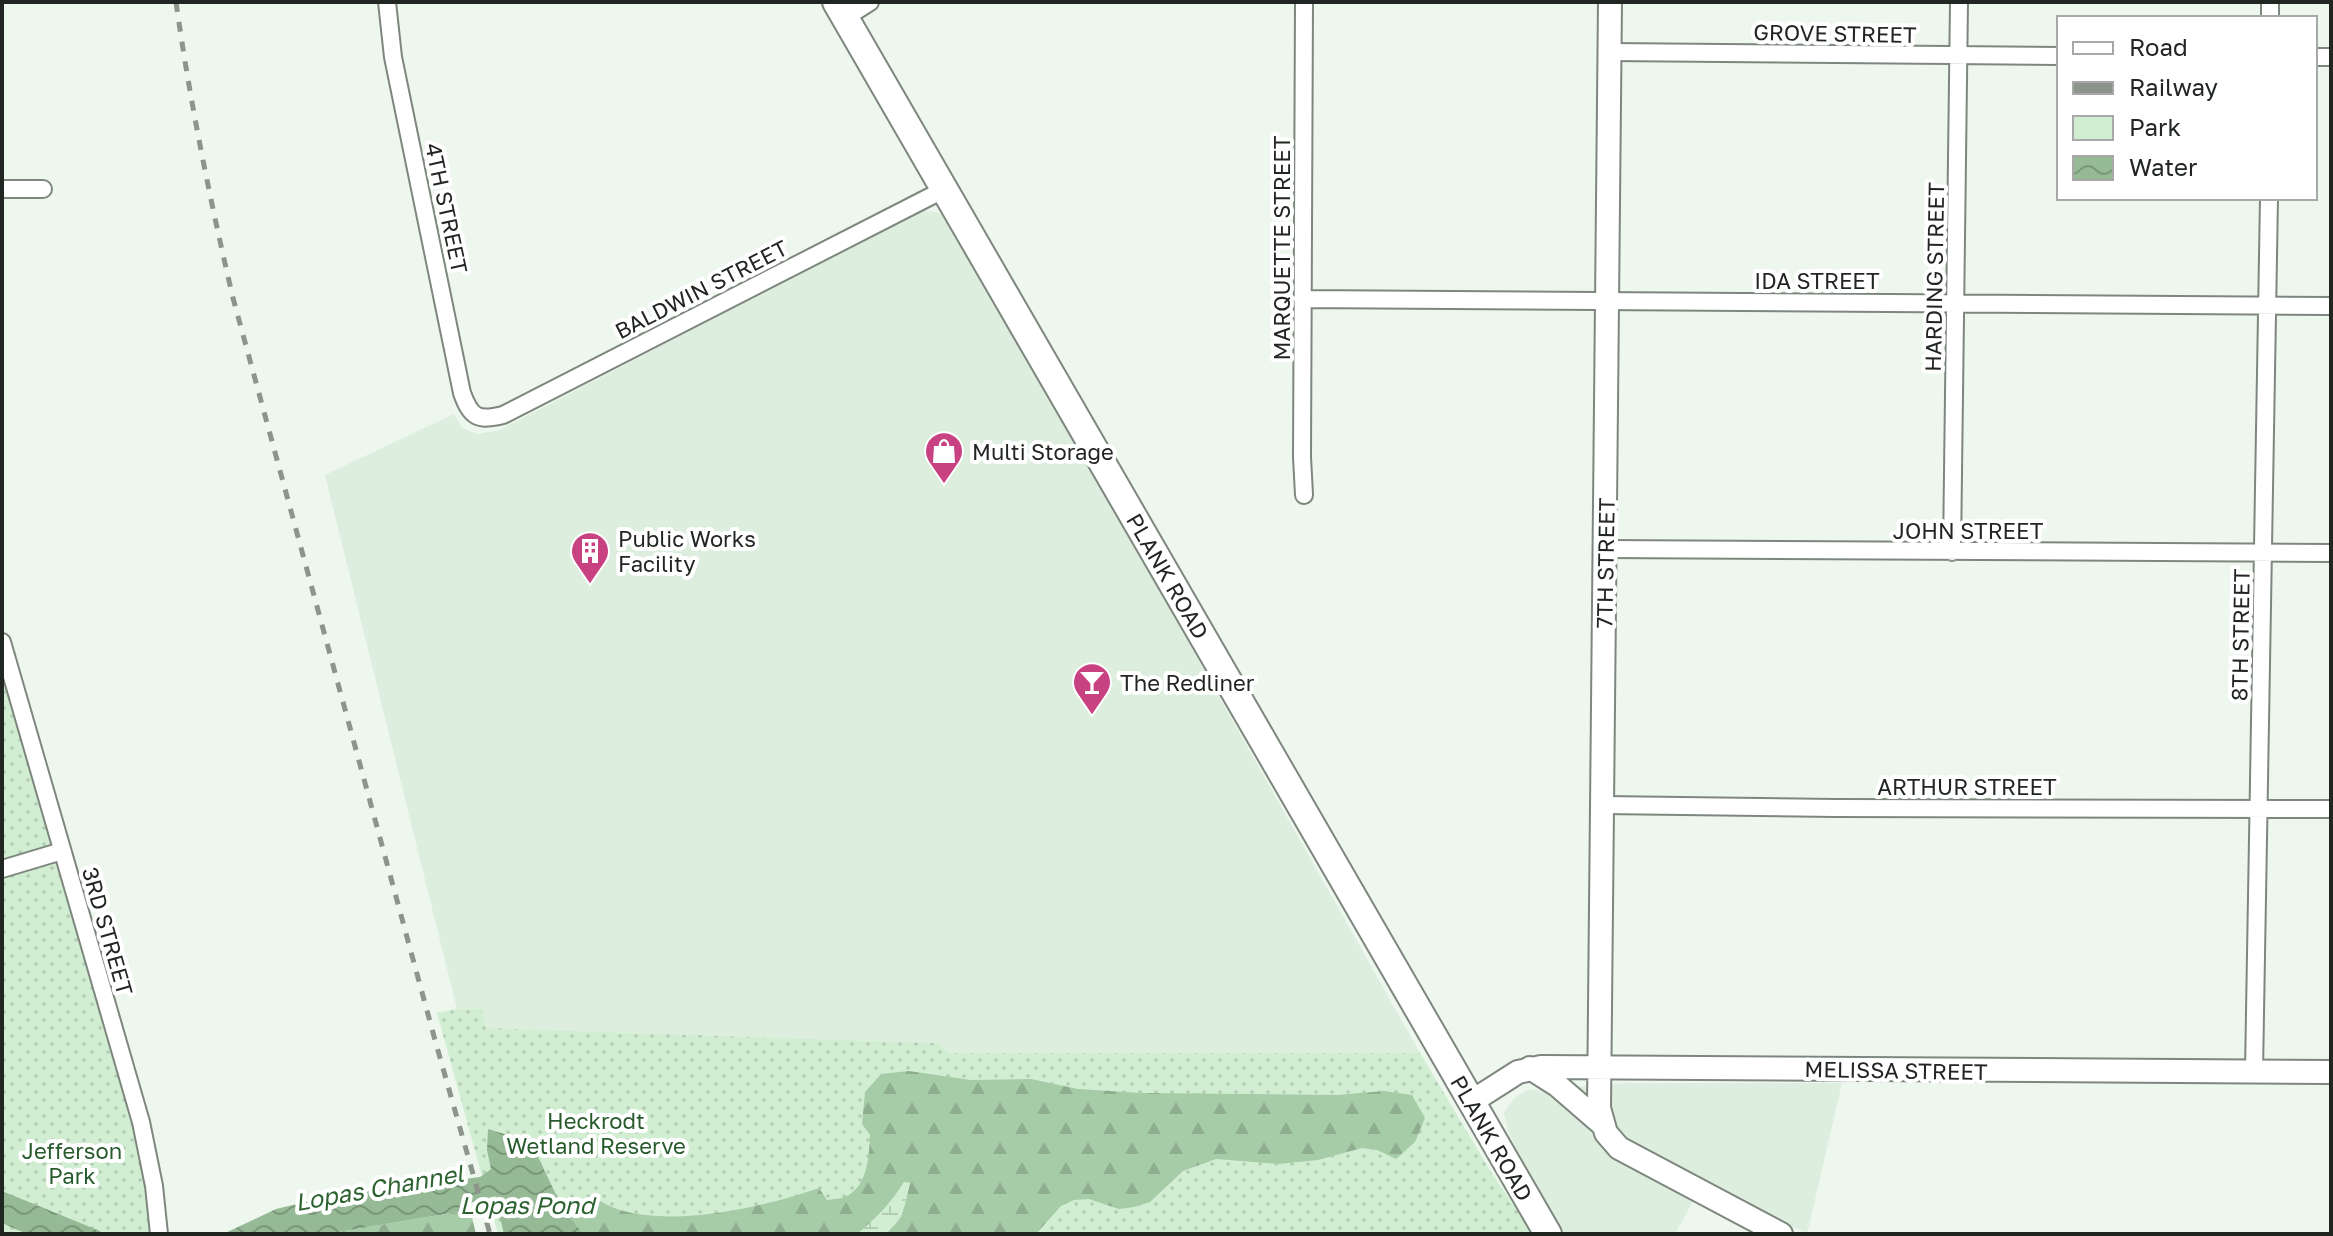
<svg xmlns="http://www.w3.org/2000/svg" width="2333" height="1236" viewBox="0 0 2333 1236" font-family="'Golos Text',sans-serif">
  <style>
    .built { fill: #ddedde }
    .green { fill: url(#green-dots) }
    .forest { fill: url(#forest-firs) }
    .wetland { fill: url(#wetland-marsh) }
    .water { fill: url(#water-waves) }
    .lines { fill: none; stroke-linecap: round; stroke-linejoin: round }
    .minor-casing { stroke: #7e877e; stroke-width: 20 }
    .tertiary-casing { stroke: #7e877e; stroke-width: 26 }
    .primary-casing { stroke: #7e877e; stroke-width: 30 }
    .minor { stroke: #fff; stroke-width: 16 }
    .tertiary { stroke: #fff; stroke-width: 22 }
    .primary { stroke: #fff; stroke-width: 26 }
    .rail { stroke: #8c948c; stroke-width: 5; stroke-dasharray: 10 10; stroke-linecap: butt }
    .labels { text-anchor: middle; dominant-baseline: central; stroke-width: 8; stroke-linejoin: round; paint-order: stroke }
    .street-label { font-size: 22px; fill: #222622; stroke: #fff }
    .poi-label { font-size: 22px; fill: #222622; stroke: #fff; text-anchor: start }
    .park-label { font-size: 22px; fill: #275b2c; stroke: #fff }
    .water-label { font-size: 24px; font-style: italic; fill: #2d6231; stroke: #fff }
  </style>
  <defs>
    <pattern id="green-dots" width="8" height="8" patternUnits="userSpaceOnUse" patternTransform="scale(2)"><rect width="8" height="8" fill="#d1eed2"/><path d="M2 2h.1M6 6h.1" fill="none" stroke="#b3ccb4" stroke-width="1.8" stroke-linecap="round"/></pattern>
    <pattern id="forest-firs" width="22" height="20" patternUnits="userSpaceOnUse" patternTransform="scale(2)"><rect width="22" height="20" fill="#a6cba7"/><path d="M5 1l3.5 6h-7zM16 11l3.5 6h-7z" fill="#8fae8f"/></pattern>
    <pattern id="wetland-marsh" width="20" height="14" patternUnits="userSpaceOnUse" patternTransform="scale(2)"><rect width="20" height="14" fill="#d1eed2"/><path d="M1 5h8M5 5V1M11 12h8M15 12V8" fill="none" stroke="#b3ccb4"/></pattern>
    <pattern id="water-waves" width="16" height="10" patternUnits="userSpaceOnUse" patternTransform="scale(2)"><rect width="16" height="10" fill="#95ba95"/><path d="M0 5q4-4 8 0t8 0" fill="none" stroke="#799779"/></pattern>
  </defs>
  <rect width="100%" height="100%" fill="#edf7ed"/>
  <!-- built -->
  <path class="built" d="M 924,211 L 936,212 L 949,218 L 1420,1053 L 949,1053 L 938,1043 L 486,1028 L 482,1010 L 457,1009 L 325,475 L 454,414 L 462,428 L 477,434 L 500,430 L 914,214 Z
    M 1627,1083 L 1842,1083 L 1807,1234 L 1702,1178 L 1694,1199 L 1675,1234 L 1560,1234 L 1523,1164 L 1508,1131 L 1504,1113 L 1514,1098 L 1528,1090 Z"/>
  <!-- green -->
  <path class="green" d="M 2,671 L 134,1119 L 158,1234 L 2,1234 Z
    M 457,1009 L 482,1009 L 486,1028 L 938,1043 L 949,1053 L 1420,1053 L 1491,1172 L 1533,1234 L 498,1234 L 437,1013 Z"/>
  <!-- forest -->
  <path class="forest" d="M 909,1071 L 971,1080 L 1031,1079 L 1078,1089 L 1142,1093 L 1337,1095 L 1384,1091 L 1412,1095 L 1425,1118 L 1415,1142 L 1396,1159 L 1377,1150 L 1362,1148 L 1318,1160 L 1278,1164 L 1216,1159 L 1183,1171 L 1150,1202 L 1134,1207 L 1119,1209 L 1089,1199 L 1074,1200 L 1061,1206 L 1036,1234 L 879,1234 C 903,1228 905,1204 910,1183 L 904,1182 C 892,1202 876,1219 857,1234 L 583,1234 L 560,1203 L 581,1205 L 592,1197 C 601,1201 610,1207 620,1210 C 677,1227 764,1207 819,1188 L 827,1200 C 833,1199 842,1199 847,1196 C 868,1185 869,1156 870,1135 L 862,1124 L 865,1092 L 881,1074 Z
    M 469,1204 L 476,1234 L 326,1234 L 464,1211 Z"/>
  <!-- wetland -->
  <path class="wetland" d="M 904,1182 L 910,1183 L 901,1217 L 888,1232 L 857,1234 C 876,1219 892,1202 904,1182 Z"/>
  <!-- water -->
  <path class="water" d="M 488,1129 L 531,1142 L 560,1203 L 583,1234 L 504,1234 L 495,1196 L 470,1203 L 464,1211 L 326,1234 L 223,1234 L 276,1209 L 331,1196 L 480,1177 L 491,1169 L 487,1150 Z
    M 2,1191 L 100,1231 L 103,1234 L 27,1234 L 2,1223 Z"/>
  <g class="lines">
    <!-- minor casing -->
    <g class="minor-casing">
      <path id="minor" d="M 387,2 L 393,57 L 462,393 C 471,418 478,421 503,415 L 943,190
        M 845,18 L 870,2
        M 2270,18 L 2270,2
        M 1610,52 L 2059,56
        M 2315,57 L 2331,57
        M 2,189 L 43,189
        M 1302,299 L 2331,306
        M 1304,495 L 1302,457 L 1304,2
        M 1605,549 L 2331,553
        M 1952,552 L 1959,2
        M 2,642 L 141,1122 L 154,1186 L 159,1234
        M 1603,805 L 1835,808 L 2331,809
        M 2,869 L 62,851
        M 2254,1072 L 2269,198"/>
    </g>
    <!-- tertiary casing -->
    <g class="tertiary-casing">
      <path id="tertiary" d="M 1610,2 L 1599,1108 L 1606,1133 L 1619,1148 L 1781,1234
        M 1530,1068 L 1557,1085 L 1602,1124
        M 1471,1102 L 1518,1072 L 1541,1067 L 2331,1072"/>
    </g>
    <!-- primary casing -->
    <g class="primary-casing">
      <path id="primary" d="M 836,2 L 1548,1234"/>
    </g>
    <!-- minor -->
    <use href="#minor" class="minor"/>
    <!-- tertiary -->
    <use href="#tertiary" class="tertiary"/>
    <!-- primary -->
    <use href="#primary" class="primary"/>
    <!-- rail -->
    <path class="rail" d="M 176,2 C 190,102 210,200 233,298 L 435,1040 L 490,1234"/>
  </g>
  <!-- icons -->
  <defs>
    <g id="shop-pin" transform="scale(2)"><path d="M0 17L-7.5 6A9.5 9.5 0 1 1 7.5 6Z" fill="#c84180" stroke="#fff"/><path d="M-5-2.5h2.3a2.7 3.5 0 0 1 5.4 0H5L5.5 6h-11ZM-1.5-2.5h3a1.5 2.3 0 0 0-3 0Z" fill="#fff"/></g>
    <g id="building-pin" transform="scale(2)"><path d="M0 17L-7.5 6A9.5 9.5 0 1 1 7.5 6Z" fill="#c84180" stroke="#fff"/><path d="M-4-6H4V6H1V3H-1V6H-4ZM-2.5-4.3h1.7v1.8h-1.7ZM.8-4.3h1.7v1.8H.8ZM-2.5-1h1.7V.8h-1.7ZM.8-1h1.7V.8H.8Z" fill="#fff"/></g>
    <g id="bar-pin" transform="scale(2)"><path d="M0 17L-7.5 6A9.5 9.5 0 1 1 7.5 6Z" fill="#c84180" stroke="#fff"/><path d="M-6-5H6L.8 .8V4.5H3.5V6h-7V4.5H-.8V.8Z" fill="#fff"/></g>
  </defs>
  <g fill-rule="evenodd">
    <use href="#shop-pin" x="944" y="451"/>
    <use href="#building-pin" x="590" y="551"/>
    <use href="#bar-pin" x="1092" y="682"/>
  </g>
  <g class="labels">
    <!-- street labels -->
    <g class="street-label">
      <text transform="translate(1835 33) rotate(1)">GROVE STREET</text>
      <text transform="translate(447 208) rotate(78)">4TH STREET</text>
      <text transform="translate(1281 248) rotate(-90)">MARQUETTE STREET</text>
      <text transform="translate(1934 277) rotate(-89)">HARDING STREET</text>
      <text x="1817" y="280">IDA STREET</text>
      <text transform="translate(701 289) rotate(-27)">BALDWIN STREET</text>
      <text x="1968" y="530">JOHN STREET</text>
      <text transform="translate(1605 563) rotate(-89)">7TH STREET</text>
      <text transform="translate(1168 576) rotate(60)">PLANK ROAD</text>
      <text transform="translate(2240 635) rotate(-89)">8TH STREET</text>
      <text x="1967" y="786">ARTHUR STREET</text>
      <text transform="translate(108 931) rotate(74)">3RD STREET</text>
      <text transform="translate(1896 1070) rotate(1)">MELISSA STREET</text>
      <text transform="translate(1492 1138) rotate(60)">PLANK ROAD</text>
    </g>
    <!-- poi labels -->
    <g class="poi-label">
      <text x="972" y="451">Multi Storage</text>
      <text x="618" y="538">Public Works<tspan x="618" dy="25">Facility</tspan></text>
      <text x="1120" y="682">The Redliner</text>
    </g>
    <!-- park labels -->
    <g class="park-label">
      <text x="596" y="1120">Heckrodt<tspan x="596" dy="25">Wetland Reserve</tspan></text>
      <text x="72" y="1150">Jefferson<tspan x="72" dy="25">Park</tspan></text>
    </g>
    <!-- water labels -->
    <g class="water-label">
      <text transform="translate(379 1187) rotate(-10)">Lopas Channel</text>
      <text x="527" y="1204">Lopas Pond</text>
    </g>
  </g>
  <!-- border -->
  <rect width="2333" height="1236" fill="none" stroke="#222622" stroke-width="8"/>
  <!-- legend -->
  <rect x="2057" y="16" width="260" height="184" fill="#ffffff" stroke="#a7a8a7" stroke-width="2"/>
  <rect x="2073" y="42" width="40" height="12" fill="#ffffff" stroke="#a7a8a7" stroke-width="2"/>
  <text x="2129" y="56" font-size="24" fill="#222622">Road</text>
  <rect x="2073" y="82" width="40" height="12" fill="#8c948c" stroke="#a7a8a7" stroke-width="2"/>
  <text x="2129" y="96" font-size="24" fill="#222622">Railway</text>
  <rect x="2073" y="116" width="40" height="24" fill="#d1eed2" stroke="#a7a8a7" stroke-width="2"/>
  <text x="2129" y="136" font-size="24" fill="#222622">Park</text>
  <rect x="2073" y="156" width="40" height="24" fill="url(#water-waves)" stroke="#a7a8a7" stroke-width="2"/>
  <text x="2129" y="176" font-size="24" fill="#222622">Water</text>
</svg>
